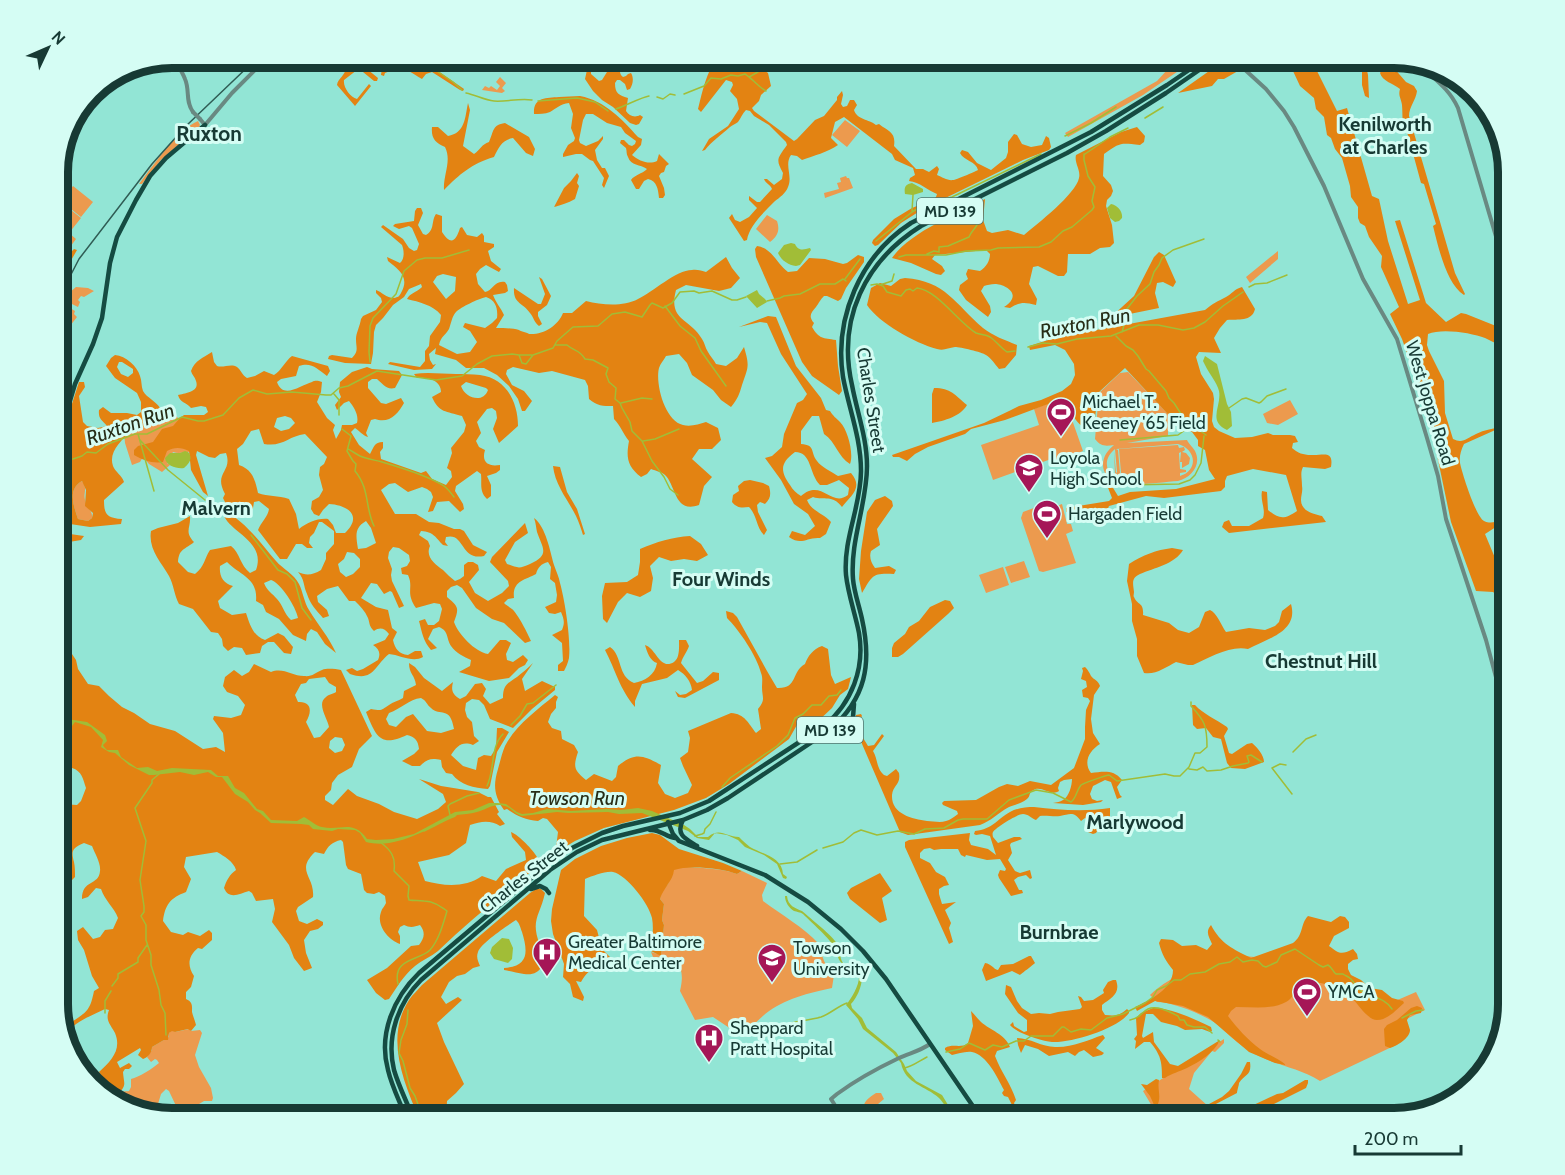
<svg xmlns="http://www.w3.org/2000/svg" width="1565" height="1175" viewBox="0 0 1565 1175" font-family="Cabin,sans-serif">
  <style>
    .green { fill: #ec9a4e; fill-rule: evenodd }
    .forest { fill: #e38312; fill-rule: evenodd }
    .water { fill: #a1bd37 }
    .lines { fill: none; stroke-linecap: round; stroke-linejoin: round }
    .stream { stroke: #a1bd37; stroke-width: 1.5 }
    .minor { stroke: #698982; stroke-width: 4 }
    .major { stroke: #154b42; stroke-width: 4.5 }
    .tram { stroke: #2f5c54; stroke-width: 1.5 }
    .minor-bridge { stroke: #698982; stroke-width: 4 }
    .labels { text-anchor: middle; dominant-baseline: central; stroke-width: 6; stroke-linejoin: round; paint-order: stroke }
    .shield { fill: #d5fdf4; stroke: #50746e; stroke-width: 1.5 }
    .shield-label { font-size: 16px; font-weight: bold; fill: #173a34 }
    .street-label { font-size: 18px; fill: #173a34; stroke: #d5fdf4 }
    .poi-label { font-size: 18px; fill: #173a34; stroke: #d5fdf4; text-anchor: start }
    .neighbourhood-label { font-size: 20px; font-weight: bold; fill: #173a34; stroke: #d5fdf4 }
    .water-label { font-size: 20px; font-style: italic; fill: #272d17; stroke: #d5fdf4 }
    .quarter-label { font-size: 21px; font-weight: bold; fill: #173a34; stroke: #d5fdf4 }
    .rim { fill: none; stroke: #173a34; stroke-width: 8 }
  </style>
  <rect width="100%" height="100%" fill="#92e5d5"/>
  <!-- green -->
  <path class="green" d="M 1179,57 L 1199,57 L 1143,95 L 1068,137 L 1065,133 L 1157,81 Z
    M 500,77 L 506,83 L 502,88 L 505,91 L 502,93 L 482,90 L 485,86 L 489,88 L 491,86 L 497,90 L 500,86 L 496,82 Z
    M 845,120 L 860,131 L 847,147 L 832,135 Z
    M 198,121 L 200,125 L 199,127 L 161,160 L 142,184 L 139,184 C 153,166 177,130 198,121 Z
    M 846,176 L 847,178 L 849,178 L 853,188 L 825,198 L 824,193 L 839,189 L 837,183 L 841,182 L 840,178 Z
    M 73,186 L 93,202 L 81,217 L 61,201 Z
    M 66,206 L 81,218 L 69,233 L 76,239 L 65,254 L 57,248 L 57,217 Z
    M 767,215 L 777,221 C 780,230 778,236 770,242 L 756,229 Z
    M 1278,251 L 1278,259 L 1250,283 L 1246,277 Z
    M 76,287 L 88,288 L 94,291 L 84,297 L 81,296 L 78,300 L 80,302 L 78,307 L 72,304 L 70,308 L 75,311 L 74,314 L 77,317 L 63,335 C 57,319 62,297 76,287 Z
    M 1128,372 L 1168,414 L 1168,436 L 1127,443 L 1187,440 C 1189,444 1192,446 1195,451 C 1202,465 1191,478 1178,481 C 1164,482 1127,487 1116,483 C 1109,480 1103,473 1103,465 C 1103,456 1108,450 1114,445 C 1106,446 1101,447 1095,439 L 1099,393 L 1120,373 ZM 1178,444 C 1196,449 1199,470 1180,476 L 1180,473 L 1186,472 L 1186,470 L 1180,469 L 1179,453 L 1181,452 L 1180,462 L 1182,462 L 1182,468 L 1189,464 L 1190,458 L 1186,453 L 1182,452 L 1185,450 L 1184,447 L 1179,448 L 1178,445 L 1119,449 L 1121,473 L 1120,473 L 1118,450 L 1116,449 ZM 1115,449 L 1117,472 L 1116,473 L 1114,451 L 1115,473 L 1113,477 C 1104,468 1105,457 1115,449 Z
    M 1064,397 L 1083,451 L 1053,462 L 1051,459 L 993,480 L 981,445 L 1039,425 L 1034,409 Z
    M 1290,400 L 1298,414 L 1278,425 L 1267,423 L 1263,414 Z
    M 168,413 L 175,415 L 179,419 L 190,452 C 184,452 179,454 173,452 L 167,463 L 170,465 L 162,472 L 149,464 L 143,457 L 140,462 L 132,465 L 125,443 L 124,432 L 151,416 Z
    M 82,481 C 88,490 83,492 85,500 C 86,508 93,510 92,518 L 88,521 L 78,519 C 74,507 67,489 82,481 Z
    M 1050,502 L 1052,508 L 1062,504 L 1067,524 L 1071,524 L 1073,531 L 1066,534 L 1076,563 L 1043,572 L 1039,571 L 1021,518 L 1023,512 Z
    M 1024,561 L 1030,577 L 1011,583 L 1005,567 Z
    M 1003,567 L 1009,585 L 986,593 L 979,575 Z
    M 682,867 C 699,868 722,868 737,874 L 742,871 L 767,883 L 762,895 L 763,901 C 782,915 803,927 819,944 C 823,958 823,963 834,975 L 832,988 C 791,997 769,1004 743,1037 L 713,1017 L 695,1020 L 680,991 C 683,978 683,969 675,959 L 653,957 L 651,952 L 661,955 L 664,925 L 662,920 L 664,904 L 660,899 L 661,892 L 668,884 L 673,869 Z
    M 1232,955 L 1314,962 L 1372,1011 L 1416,992 L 1425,1010 L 1386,1029 L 1398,1044 L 1320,1081 C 1301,1069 1279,1066 1259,1056 C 1242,1048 1231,1037 1218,1025 C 1205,1015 1173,1002 1157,1002 L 1150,995 C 1173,973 1203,965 1232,955 Z
    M 189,1029 L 191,1031 L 200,1030 L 202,1033 L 195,1055 L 199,1067 L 211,1088 L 213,1098 L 212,1101 L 204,1101 L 194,1107 L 191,1106 L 187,1107 L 184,1117 L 175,1118 L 175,1113 L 177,1108 L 169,1091 L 166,1089 L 161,1094 L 158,1104 L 163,1115 L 149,1110 L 146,1106 L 140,1107 L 119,1100 L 120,1098 L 117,1095 C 121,1090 124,1092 129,1091 L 131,1087 L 131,1079 C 139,1077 152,1069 159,1063 L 157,1060 L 155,1059 L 151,1062 L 147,1057 L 152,1050 L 152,1047 L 169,1037 L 169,1033 L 172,1030 L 175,1032 Z
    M 1224,1039 L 1224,1043 L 1215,1052 L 1212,1051 L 1194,1073 L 1189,1089 L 1208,1106 L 1184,1118 L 1159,1118 L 1143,1091 Z
    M 876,1093 L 881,1093 L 884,1099 L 866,1114 L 864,1115 C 861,1103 867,1099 876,1093 Z"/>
  <!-- forest -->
  <path class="forest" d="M 347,57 L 362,57 L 362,65 L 378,78 L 377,81 L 374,81 L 363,72 L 357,70 L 344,80 C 343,87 350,97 357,99 L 369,84 L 371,86 L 355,106 L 337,85 C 338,78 345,76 346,68 L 336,71 L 328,66 L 329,59 L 338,63 Z
    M 388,57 L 399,57 L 399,61 L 412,66 L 413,63 L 410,57 L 418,57 L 464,89 L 463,91 L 460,90 L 432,72 L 426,74 L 422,79 C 407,70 403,65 385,73 L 384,76 L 381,75 L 382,68 L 389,61 Z
    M 589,57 L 595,57 L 596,61 L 591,67 L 591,74 L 599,81 L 602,80 L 607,72 L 605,69 L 602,69 L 600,66 L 606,58 C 612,60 617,58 623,59 L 623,63 C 620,68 618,73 623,77 L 626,76 L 628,74 L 631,73 C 634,78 633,84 630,89 L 627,90 L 625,84 L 620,80 L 617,80 L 615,83 C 615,94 619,95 628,98 L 626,111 C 629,116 635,118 640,115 L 643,117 L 639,124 L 636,125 L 630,123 L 613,107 L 602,100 L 593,91 L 585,79 L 587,70 L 585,67 Z
    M 717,57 L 720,58 L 721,64 L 724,65 L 733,63 L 736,57 L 746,57 L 750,63 L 756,66 L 758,71 L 765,71 L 768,73 L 771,86 L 761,95 L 759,101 L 752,108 L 754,111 L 794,141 L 797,139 L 815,120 L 824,116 L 837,100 L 837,97 L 842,91 L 843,95 L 841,104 L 843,107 L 847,106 L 850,100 L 854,100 L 857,105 L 854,110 C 857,120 869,119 876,125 L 879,124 C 889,132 896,132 894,146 L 916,169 L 923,169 L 929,172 L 937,166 L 939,169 L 937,175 C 942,177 948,181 953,180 C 956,180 974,172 978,170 C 976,161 964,161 960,153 L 962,150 L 968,152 L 977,163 L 991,170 L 1006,158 L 1008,152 L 1008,142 L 1014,134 L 1017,135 L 1022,144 L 1031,147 L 1042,145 L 1046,136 L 1049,138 L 1051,147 L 1049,150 L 1023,160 L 923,209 L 901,223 L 878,245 L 875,246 L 872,243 L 873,240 L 894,219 L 912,208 L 934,199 L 936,197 L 937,194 C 927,190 920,182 909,181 L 910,178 L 915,175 L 913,168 L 895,160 L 892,154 L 844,117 L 835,122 L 831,138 L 838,145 C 828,152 813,156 802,160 L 797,156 L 791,155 C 784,165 793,176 788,187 C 786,193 779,198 775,201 C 765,211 749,226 747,240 L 744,241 L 729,218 L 732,214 L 735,220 L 740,222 L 749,217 L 757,208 L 749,200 L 749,196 L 757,202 L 760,202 L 772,189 C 770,184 766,184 764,179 L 767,179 L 774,185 L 782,179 L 783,173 C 775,159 778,158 787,145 L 786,142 L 769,125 L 754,116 L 750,111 L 746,110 C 742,114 741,118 738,122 C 736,124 732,125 730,127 C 721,135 712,141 705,150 L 702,151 L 709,139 L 728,126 L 739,109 L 737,99 L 730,91 L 733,85 L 732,82 L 726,80 L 701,112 L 698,109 C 703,89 706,74 717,57 Z
    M 1229,57 L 1234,57 L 1229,61 L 1238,71 L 1224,79 L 1218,79 L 1212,86 L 1178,93 Z
    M 1240,57 L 1310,57 L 1337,111 L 1347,108 L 1372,196 L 1379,199 L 1388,241 L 1408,304 L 1420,300 L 1395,221 L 1400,220 L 1426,303 L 1446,322 L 1461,313 L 1466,314 L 1496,326 L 1508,328 L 1508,342 C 1505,343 1502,344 1499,344 C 1494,343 1490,340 1485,338 C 1472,333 1442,328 1428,334 L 1427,345 L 1429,351 L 1444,381 L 1445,413 L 1453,439 C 1463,444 1467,438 1476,434 C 1484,430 1494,428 1502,427 L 1464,444 C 1461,450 1459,457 1460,463 C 1462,473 1476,517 1484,521 C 1492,525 1501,520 1508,518 L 1508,523 L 1499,525 L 1485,534 L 1503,577 L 1508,581 L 1508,614 L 1499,613 L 1497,595 L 1493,592 L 1476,591 L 1451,522 L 1432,431 L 1413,370 L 1402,339 L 1390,314 L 1399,307 L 1381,267 L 1382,256 L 1369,237 L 1365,226 L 1360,223 L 1358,218 L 1358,207 L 1351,197 L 1350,186 L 1342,158 L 1335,149 L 1331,138 L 1327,135 L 1324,117 L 1316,109 L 1314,98 L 1300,86 L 1293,71 L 1287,70 L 1282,60 L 1268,62 L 1260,69 L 1249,66 Z
    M 1355,57 L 1364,57 L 1368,75 L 1369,98 L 1365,96 L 1362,85 L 1362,70 Z
    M 1384,66 L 1393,67 L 1406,82 L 1414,86 L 1417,91 C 1416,100 1409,107 1409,116 L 1455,273 L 1465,294 L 1464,295 C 1446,284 1438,245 1433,226 L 1436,224 L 1424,184 L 1421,183 L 1408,135 C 1401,126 1403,116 1402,105 C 1401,98 1398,96 1400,89 C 1394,84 1382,81 1380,73 Z
    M 580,96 C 605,101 622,119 638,137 L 642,139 L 641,145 L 632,155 C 639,161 649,165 657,161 L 659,154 L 669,164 L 666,166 L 664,172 L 661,173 L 659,176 L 664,188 L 665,195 L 663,198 L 659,198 C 658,189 657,181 648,179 L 644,181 L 639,189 L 636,189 L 631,180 C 634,175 642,174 647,169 C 640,164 631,166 628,157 C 626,154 627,151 626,148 L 620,143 L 621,140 L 624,140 L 629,145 L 632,146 L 635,144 L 636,141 L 625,133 L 621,127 L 607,123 L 593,114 L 586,114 L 583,120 L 579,140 L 580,143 L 586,146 L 598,141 L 603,136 L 603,139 L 595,150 L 597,160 L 602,168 L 605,168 L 609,176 L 604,188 L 602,185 L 604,178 L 593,161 L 590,160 L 582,154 L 576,154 L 563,157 L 563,154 L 568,145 L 574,141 L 575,138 L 571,128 L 573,114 L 569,103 C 560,104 557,108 550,112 C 545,114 539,114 534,114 C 533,97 546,98 559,97 C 566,97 573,96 580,96 Z
    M 468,103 L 470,110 L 463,146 L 474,154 C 480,150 482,144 489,142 C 494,131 492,125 505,123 L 529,137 L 535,149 L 533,156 L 526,153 L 513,138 C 502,140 499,147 494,157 C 471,164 460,174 444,190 C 443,175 452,161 445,147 C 435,143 431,138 432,127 L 438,127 L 448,136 C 465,133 465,118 468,103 Z
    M 1488,111 L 1496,121 L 1507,166 L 1501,160 C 1502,149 1494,133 1487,125 Z
    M 1137,127 L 1145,136 L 1144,142 L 1140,145 C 1120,143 1121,142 1104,154 L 1103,176 L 1111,185 L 1113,191 L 1111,196 L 1107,200 L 1106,206 L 1112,225 L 1114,243 L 1110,247 L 1100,248 L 1090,254 L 1068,254 L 1067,272 L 1064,276 L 1058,276 L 1038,266 L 1033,267 L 1029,284 L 1037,299 L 1036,305 C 1024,302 1020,302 1010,308 L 1004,307 C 1007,305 1010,303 1012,299 C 1016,290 1002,284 995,284 C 991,284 987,285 984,286 L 981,291 L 990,306 L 991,312 L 988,317 L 966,300 L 959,290 L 960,285 L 968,279 L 966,274 L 968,269 L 980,271 C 986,267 990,261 990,254 L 986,250 L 935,255 L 932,259 L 942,266 L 945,271 L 941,275 L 936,274 L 911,263 L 892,258 C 910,232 957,214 985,199 L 983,220 L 987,231 L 992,233 L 1008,230 L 1024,235 C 1037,224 1076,194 1079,178 C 1081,170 1074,163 1076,155 L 1121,132 Z
    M 577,173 L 579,176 L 577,183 L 579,186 L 575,199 C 568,203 561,205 554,207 L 564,188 L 571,181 Z
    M 417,208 L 421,208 L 423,213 L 418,225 L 423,234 L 426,235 C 435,230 431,221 436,214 L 442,216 L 442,232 C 451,246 456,241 460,228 L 462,227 L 467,235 L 477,237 L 482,233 L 484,236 L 484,242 L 494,244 L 494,247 L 488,251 L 491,261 L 501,269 L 499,272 L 486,265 L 480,269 L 476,274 L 478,284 L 485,292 C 493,291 494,280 505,282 L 507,285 L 508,291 L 505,293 L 493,295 C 496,303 501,308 504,315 L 496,328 C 504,328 512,328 519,330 C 520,331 528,333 529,334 C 543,335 558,326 563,313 L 572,313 L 586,301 C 602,305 623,307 638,299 C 653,292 676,270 692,270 C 697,269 702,271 706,272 L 726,257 L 732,268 L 740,278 L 731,288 L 719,291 L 686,285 L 676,290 C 668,321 689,317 702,339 C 705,343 705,348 708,352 C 710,356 714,360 716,364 L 726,366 L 737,358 L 744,347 C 750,367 748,367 742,385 C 739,395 738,398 731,407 L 721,400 L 713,390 L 692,375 L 687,363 L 679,354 L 666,356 C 664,360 660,364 659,368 C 655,384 665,421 683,425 C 691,427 699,424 706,422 L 718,428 L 721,440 L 712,449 L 699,449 L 692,459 L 712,477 L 704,486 L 699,505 C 674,514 676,485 665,475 C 662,472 656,471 651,469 L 647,474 L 641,477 C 627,466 626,457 629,441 C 623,434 621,426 614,419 L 613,406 C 603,406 597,406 589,399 L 588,386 L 585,380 L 552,371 L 539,373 L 513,367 L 507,370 L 506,374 L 512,385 L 524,391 L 532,401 L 525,411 L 522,411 L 518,399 L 509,386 L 497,375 L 484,368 L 466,368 L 456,360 L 435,354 L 436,348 L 429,354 L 430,360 L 433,365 L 436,364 L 432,369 L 414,370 L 388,364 L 390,362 L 420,367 L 425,361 L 425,351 L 429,346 L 430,336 L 440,322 L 441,315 C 433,305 419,302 407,299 C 410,293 417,292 422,287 L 421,284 L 409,289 L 404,297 L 393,305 L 383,318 L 376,325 L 374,332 L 373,353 L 371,364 L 345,363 L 328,359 L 329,356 L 332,355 L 352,358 C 359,351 356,348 356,339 C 356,333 360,326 361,319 L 363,316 L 376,310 L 382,302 L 381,298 L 376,293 L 376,290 C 382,292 386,298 394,298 C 398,297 399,297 401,293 C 410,277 399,270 388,261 L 387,257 L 400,263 C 405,259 404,250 402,245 L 381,227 L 383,225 L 403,239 L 409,248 L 414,251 L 417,250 L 419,244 L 412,228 L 409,226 L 399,229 L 393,226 L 395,224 L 414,221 L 415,211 ZM 443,274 L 456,277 L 455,291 L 446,299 L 433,282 L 437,276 ZM 486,297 C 496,300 498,309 497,318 L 492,323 L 485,328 L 465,323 L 463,327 L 470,331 L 477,342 L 470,352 L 457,354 L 439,345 C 441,336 445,336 449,329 C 451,324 452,316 456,312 C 461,307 478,299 486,297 Z
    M 757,246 C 772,248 777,264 788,272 L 797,271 L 809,258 L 825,259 L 843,264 L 847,263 L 858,255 L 864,257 L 864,262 L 846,288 L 841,299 L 838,301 L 827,296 L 824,296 C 820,300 819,303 816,307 C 811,313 808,316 814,323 L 812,327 C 819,339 823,338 836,340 L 838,366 L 842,391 L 839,395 L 812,376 L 802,362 L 756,257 L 755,249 Z
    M 74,249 L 77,250 L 57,285 L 57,252 L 67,256 Z
    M 1159,252 L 1164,255 L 1176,282 L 1173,287 L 1163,282 L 1157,283 L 1155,293 L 1159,308 L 1110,318 L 1134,296 L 1154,257 Z
    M 539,277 L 542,279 L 551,296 L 547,305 L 538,312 L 538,316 L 542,324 L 539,326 C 534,322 534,318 530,313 C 523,302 513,304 514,288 L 538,304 L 541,304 L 545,294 Z
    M 905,278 C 946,281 955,304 983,328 C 993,336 1005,340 1017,345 L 1016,355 L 1005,368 L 999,369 C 995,364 991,358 986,355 C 982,352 960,347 955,347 C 948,348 944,351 937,349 C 915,343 879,323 867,305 L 871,288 L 880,283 L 891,286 L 900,279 Z
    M 1242,287 L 1255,309 C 1252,322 1238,319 1227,320 L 1220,328 L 1214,338 L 1221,353 L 1199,352 L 1196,357 L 1201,374 L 1213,393 L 1214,399 L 1212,421 L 1214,427 L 1219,431 L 1235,438 L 1252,437 L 1268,433 L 1273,435 L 1290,435 L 1295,436 L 1298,442 L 1293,443 L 1292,448 C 1298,453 1303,455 1311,455 C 1322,456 1334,449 1331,467 L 1325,469 L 1303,467 C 1300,473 1302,478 1302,486 C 1303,491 1301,495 1301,500 C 1301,511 1313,514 1322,516 L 1326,522 L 1229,533 L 1222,527 L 1224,522 L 1229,520 L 1232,526 L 1249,526 L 1263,518 C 1266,509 1260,501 1262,491 L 1267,492 L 1268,510 C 1279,519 1284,520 1297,511 L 1286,475 L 1253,469 L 1227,476 L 1225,481 L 1225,487 L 1221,491 L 1164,498 L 1146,496 L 1109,506 L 1102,523 L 1095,523 L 1094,512 L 1089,509 L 1066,512 L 1066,508 L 1109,501 L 1112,498 L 1105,480 L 1107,478 L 1118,496 L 1130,492 L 1176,489 L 1215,479 L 1209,470 L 1205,450 L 1198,446 L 1198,440 L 1192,432 L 1178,425 L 1125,368 L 1098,393 L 1094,426 L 1091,431 C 1077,427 1069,410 1064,398 L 1005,420 L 971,429 L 965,434 L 928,447 L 915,454 L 907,461 L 899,457 L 893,457 L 892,455 L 984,423 L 1009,411 L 1019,406 L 1041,400 L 1062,391 L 1071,384 L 1075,375 L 1074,364 L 1065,350 L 1055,345 L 1030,350 L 1029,346 L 1058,337 L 1205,310 C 1212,304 1218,301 1226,297 C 1232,294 1234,289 1242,287 Z
    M 768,316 L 776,317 L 796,366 L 821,398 L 826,410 L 830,411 C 833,416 836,418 840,422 C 848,430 854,454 850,464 C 838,457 836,442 824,434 L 819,416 L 812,416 L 801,431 L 801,444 C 816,445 810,452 817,461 C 821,467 832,472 838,476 L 851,473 C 864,488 850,496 842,507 C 832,494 825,501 813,497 L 807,500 C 811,511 823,513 831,522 L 826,534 L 820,538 C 806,537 802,546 789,537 L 792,531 L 805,535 L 815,526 L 808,514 L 794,504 L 781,480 L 765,458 L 772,456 L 782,447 L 784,434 L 797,403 L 803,400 L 807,394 L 781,354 L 767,323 L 760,322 L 739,327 ZM 795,452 C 812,452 809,474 820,485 L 827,485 L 839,480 L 849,488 L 848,495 C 831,508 822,478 801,496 C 796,493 793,490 790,485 C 780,471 780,463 795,452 Z
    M 212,352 L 214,362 L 217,366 C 224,368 231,363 237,367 C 241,370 242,375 247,378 L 255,376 L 264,371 L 274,375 C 282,370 285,361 292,356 L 328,366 L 330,371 L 327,376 C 317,369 312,362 299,366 L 296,376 L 281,379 L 277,382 C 283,400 301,385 312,382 C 316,380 318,381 322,382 L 321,392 L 317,402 L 327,418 L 335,425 L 333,430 L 336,439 L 341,430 L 342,425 L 352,425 L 357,423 C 359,415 354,407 349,401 L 344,403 L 337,410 L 335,405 L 341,397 L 339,392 L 340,382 L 352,372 L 367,367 L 372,369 L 399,371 L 402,375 L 395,388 C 386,390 383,384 377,379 L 372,379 L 368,382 L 368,388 L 381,403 L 386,404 L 401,398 L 404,403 C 398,414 389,424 375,419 L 371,420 L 366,433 L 368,437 C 362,435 360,431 355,428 L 351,432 L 359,445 L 370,454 C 374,447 374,442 383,442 L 383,448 L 380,452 L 381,459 L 421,473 L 426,471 L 432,479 L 446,485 L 452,477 L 451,471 L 447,468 L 452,453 L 451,448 L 464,432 L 466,425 L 462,416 C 446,411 439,413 432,397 L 441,392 C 441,380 427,377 417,378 L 414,374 C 428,372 442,374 456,374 C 464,374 472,374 480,375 C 506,378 518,402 518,426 L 499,443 L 493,429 L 497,418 L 496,411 L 492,408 L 487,409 L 477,422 L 481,433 L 476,441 L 479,447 L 485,450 C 481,463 489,467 500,465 L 500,470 L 496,473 L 487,476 L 491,485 L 491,496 L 487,499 C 479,491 482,484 481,474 L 477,471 L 456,486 L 455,491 L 463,504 L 464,509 L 460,512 L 449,501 L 437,502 L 433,511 L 428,512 L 433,497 L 431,492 L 427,489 L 422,487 L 408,492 L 395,483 L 389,484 L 381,490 L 395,514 L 416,514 L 429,522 L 439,523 L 454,529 L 460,529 L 464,531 L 473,545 L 487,552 L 484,556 C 460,561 465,532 446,537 L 445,542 L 448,546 L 443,545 C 435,537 434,532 421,531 L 419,535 L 428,541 L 430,546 C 425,557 435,564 443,570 C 447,574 451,578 455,581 L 460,579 L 464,576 L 464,565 L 468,562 L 473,562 L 478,565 L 479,570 L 469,582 L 475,593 L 488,601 L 502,593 L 509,586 L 508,581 L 490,562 L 492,557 L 525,523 L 528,533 L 515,542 L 505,560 L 507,564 C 518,568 519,569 530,564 C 551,555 542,547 537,532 C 536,528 536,523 534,518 C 546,527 550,551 554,565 C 556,571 559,577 560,583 C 565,601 571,639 569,658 C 568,663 566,667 564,671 L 558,671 L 558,665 L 563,661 L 562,643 L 552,635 L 562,630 C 565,623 564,619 561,612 L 555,614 L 549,613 L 545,607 L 556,602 L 557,595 L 555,583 L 550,579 L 551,567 L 548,562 C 541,564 538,567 536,574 C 525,580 512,581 514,598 L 508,599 L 504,603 C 507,606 510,607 512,609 C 518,614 528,634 531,641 L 525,643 L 504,623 L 492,619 L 476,608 L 462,588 L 457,585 L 451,587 L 447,591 L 447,597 C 459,607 459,608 454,622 C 458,634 475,652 488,654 L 500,640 L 506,640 L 511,643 L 506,654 L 507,660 L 513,662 L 523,655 L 528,660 L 525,665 L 519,668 L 509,678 L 489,681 L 459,672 L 470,666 L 471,660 C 464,657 456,653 451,646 C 446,638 449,631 439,627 L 433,629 L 428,639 L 437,648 L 431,650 C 423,641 422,632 419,621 L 425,619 L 428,625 L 434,625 L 439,621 L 442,609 L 440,604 L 434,603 L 416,608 C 405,592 414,588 408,575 L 402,574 L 401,568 L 407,566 L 410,561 L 409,555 L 399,548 L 393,547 L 389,552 L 388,558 L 392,569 L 391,575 L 392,581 L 404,606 L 399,608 L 392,592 L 390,591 L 384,594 L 377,584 L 371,583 L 361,598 L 376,607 L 388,610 L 392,628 L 397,632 L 393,640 C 395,649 399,654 408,655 L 415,651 L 421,651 L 423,657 C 413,663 400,655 389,654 C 374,666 374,682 350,674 L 346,670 L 352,668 L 357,671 L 363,669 L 378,660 C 381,653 379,649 373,645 L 385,640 L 389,634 C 384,628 380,627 374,631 C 369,626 370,624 368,618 C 365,611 360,606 355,601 L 349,601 L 338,586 L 327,589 L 317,596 L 318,602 L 327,610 L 329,616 L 323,618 C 317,611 310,604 307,594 C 303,585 305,580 298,572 C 306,576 313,575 321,570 L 326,559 L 326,553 L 334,544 L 334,531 L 322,522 L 319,522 L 314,533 L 310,537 L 309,543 L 313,548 L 307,548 L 302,544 L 296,544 L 287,559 L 280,559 L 258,530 C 261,522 268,517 269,509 L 259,501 L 254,502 L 253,508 L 249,512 L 243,510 L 237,511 L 226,504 L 223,498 L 225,494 C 213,472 233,472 226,453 L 220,454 L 215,458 L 209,457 L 197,451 L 196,455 L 208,496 L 203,492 L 191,470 L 189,451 C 181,447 174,447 167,451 L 163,462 C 153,464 143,460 134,455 L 134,450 L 138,446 L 153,442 L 162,429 L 173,426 L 180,418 L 184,415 L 204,415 L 208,412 L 206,407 L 201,406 L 191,408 C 186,402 180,403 178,395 C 185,393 200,392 196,381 C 195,377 192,375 191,371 C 195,360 203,358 212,352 ZM 466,382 L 486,388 L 488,390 C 483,404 465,398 461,386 ZM 285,416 L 291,418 L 295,423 L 289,429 L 281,431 L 274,427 L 277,418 ZM 259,429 L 264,444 C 284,447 288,436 305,434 L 327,457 L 324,464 L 320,467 L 319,475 L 323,490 L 319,497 L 312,501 L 311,509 L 314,514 L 319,516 L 323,510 L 329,504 C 348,505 363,516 345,533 L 336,533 L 333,525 L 328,519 C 317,518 307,523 299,529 L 296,514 L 289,499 C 278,495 268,497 258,493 C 255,480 253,470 239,465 L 237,449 L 243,444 L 251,431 ZM 366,521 L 371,528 L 376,543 L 366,548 L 358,549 C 356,536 354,528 366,521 ZM 347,552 L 354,553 L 360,559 L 360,567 L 353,574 L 346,577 L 340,572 L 338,564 L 344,559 Z
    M 115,355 C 126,356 137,366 140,376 C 142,381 141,386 143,391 C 147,398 156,401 160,408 L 165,409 L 169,413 L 163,414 C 153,426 144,427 129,431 C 122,442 108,451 113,466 C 115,472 122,475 124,482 L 104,500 C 104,515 107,518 122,519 L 121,524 L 90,527 L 70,524 L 57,525 L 57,513 L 68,470 L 70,432 L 69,413 L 79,382 L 84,382 L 85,387 L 79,396 L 83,422 L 87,426 L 98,428 L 107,426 C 102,420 98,419 99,410 L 103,407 L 111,413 L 127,413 L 137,415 L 141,412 L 141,402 L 137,393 L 115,378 L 106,366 L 111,358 ZM 119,362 L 122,362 L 133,369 L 133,373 L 128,377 L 121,374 L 117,367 ZM 82,481 L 86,490 L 85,506 L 93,513 L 92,518 L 88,521 L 78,519 C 74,507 67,489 82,481 Z
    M 934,388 C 951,388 955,395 967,405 C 961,416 944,421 932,423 L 932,394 Z
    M 553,466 L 560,467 L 567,492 L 577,509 L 585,534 L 583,535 C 581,529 579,522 576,516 C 568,500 555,485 553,466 Z
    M 750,480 L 763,483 L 769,486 C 771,494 771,498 765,504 L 760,502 L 757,505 L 758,512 L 767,530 L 764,535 C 756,527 757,515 749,507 C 741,508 737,508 732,502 L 733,495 L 739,491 L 738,486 L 744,481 Z
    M 885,496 L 892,501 L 893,506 L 877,529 L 880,545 L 871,551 C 869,557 871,563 875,568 L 889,566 L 896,570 L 894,574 C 872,573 873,575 862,593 L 859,579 L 861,551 L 867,512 L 875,500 Z
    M 222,510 C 246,521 259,542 276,561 C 283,569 294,574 299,584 C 303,592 304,602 309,610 C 318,625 329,637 336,653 L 325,644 L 317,632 L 311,629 L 307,634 L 306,641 L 293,635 L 279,619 L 266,612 L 263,605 L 256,601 C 258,578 241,576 227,562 L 220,566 C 219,576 223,583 233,586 L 218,601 L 220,608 L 232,615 L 246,613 C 250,625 253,636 265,640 L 278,633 L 284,636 L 293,647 L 291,654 L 284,653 L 274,642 L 268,642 L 262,646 L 260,653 L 246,655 L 242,648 L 234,647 L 228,651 L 223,646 L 222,639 L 218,633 L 211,632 L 193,609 L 179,604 C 174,595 174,585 169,576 C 161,562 148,549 151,531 L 158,528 L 178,523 L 190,516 C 191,528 184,531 194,542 C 185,550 179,548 178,562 L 188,572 L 195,574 C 205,566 204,559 210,550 L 231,546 C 240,553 240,565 250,573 L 256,570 C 267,539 225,532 222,510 ZM 271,580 C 281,583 296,607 298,618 L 291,620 C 284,614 283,605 277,599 C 272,593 267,591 264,583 Z
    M 70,534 L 84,536 L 81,540 L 57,544 L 57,535 Z
    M 690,536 L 701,544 L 708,555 L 697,561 L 684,559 L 671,561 L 659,557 L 650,566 L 653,578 L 651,591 L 640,597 L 627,593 L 618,602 L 607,623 L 603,619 L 602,596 L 605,583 L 627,582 L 638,575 L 640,562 L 640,549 C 656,542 673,537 690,536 Z
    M 1172,548 L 1183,550 C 1175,564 1154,568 1140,574 C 1131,578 1133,583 1134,592 C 1134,594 1133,596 1134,597 C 1138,606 1144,602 1143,615 L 1169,623 L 1178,630 L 1189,633 L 1199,627 L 1205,612 L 1210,610 C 1217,613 1221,625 1226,632 L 1249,628 L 1265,630 L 1275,626 L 1279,622 L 1282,611 L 1291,604 C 1299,632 1266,639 1248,649 C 1230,645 1209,658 1193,665 L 1188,665 L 1176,662 C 1166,667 1156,675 1144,673 L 1137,656 L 1137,639 L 1132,621 L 1132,604 L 1127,581 L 1129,564 C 1143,555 1156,550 1172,548 Z
    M 945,600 L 950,601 L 954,608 L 948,614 L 903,654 L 898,657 L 892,657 L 892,648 L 894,643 L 905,634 L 909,627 L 919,621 L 930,607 Z
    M 726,611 L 733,613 L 737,617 L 767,671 L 777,688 C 798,689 791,672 805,664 C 808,656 813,649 822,646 L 828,649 L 831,675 L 835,684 L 851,677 L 848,689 L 840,695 L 832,708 L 816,723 L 808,726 L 802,722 L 798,723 L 789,739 L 729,784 L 706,798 L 674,810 L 604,828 L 575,841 L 560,850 L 556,848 L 558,832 L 547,819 L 543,818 L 538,821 C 526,820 517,816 507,809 L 504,810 C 494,796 493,785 498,769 C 500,762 502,753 505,746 C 516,725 537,710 555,695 L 558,697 L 556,702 L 556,708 L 551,714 L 548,722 L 552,728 L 561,731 L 562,739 L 574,745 L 578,752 C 573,767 574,770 586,780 L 594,774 L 612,781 L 616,777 L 618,766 C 635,752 643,755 661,765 L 658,783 L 665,794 L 675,798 L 688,793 L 692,785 L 683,766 L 680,758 L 688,752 L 690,738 L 688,731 L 731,713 C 745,714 748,723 756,733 L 761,729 L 758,709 C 766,699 762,698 762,687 C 762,682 763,678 761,673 C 757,656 739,630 727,618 Z
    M 679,640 L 686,640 L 689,646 C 687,652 683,656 681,663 L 697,683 L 703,681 L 713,672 L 719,673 L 719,680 L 685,698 L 678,697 L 675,691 L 680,695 L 686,694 L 692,690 C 691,681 685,674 678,670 L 667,678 L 642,684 L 635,701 L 635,707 C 619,688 616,671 605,650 L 610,647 C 623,656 617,676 634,683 C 645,681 655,675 657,663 C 650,661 647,652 645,645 C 656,648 660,671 674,662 C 680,658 679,647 679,640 Z
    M 57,641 L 68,648 L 76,660 L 78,669 L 88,684 L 99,686 L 109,696 L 122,707 L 134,713 L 150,724 L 175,731 L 203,749 L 216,747 L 225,752 L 223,733 L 213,719 L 214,716 L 231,718 L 241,715 L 245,705 L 238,696 L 227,692 L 223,686 L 225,677 L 234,670 L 242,676 L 249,672 L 254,664 L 271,672 C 283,667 292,676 304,676 C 312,677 315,673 322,670 C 327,668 335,669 341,670 L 372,736 L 359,749 L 352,767 L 338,775 L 332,783 L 331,790 L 325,796 L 325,800 L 333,805 L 348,789 L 357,796 L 379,804 L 394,812 L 417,819 L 438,809 L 446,802 L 443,794 L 419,779 L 441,786 L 478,792 L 488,797 L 491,797 L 499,812 L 497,814 L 505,824 L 500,826 C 491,820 481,821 470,825 L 466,843 L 449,855 L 418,862 L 425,881 C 444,886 465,888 482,876 L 496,881 L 506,869 L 526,860 L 525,852 L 512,837 L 511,832 C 519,835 533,850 537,857 C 540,862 539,862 537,867 C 503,894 469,921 438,951 C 431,957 422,960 415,966 C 403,976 397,987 389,999 L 385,1000 L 376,993 L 367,980 L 387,968 L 411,946 L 419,945 C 424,938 426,933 420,925 C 414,927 410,928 404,925 L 400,927 L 398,932 L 400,936 L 400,944 C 388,940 376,925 381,912 C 382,908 385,906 386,903 L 385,896 L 379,892 L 374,894 L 367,893 L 364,890 L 361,874 L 348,869 L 346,865 L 343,842 L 341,840 C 332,842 328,846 324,854 L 315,852 C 295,871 315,876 313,897 L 298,907 L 296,911 L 299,921 L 307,924 L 317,919 L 323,922 L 323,925 L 318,929 L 310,931 L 304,940 L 306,953 L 312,968 L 304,971 L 294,958 L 289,945 L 272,922 L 275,909 L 273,899 L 256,901 L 252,893 L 249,891 C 239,894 229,900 224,888 C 226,881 230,874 236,870 C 234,862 224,856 217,852 L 186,857 L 184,867 L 191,879 L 186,892 C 170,898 165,905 163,921 L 171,932 L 183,935 L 188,932 L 200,936 L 209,930 L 212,933 L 212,940 L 202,949 L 198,948 C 188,956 187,966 194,976 L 191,987 L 186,992 L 186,999 C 193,1002 192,1006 192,1012 C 193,1016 195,1021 196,1025 L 191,1031 L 188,1029 L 175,1032 L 172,1031 L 169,1033 L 168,1040 L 164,1040 L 152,1047 C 152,1053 148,1057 143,1059 L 138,1055 L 141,1050 L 140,1048 L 117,1062 L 120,1068 L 129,1063 L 132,1066 L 129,1069 L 125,1069 L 123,1072 C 124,1085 127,1084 118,1095 L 120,1099 L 119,1100 L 99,1072 C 111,1061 122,1050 115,1033 C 113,1029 109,1024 108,1020 C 107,1016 108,1013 109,1010 L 105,1009 C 90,1016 75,1022 64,1035 L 61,1023 L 65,1021 L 70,1023 C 87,1012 90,1011 94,991 L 99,988 L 92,976 L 84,950 L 78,940 L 77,931 L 83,927 L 93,939 L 100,937 L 105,930 L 113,929 L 118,918 C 114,907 105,901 101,889 L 96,888 L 88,897 L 82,899 C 82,879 99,886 100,871 C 101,863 95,854 92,846 L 84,843 C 72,848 71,851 74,862 C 75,867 75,872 75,877 L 70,882 L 70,887 L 72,892 L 69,896 C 72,903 71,911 66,918 L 63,914 L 63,904 L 57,906 L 57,893 L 64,891 L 66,888 L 62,881 L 57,884 L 57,790 L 59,799 L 62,804 L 77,805 L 81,801 L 86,788 C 83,779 82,771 72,768 L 64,775 L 57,788 ZM 325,677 L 329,683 L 336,687 L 336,692 C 333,694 329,694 326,697 C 316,704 328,719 329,727 L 320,737 L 314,738 L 306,722 C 312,712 312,701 298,702 L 295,695 L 301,684 L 306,683 L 309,679 ZM 335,737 L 342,738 L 345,745 L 342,751 L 335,753 L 329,748 L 330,741 Z
    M 409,663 L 415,667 L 424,678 L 442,691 L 453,682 C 451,690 452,694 460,699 L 466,696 L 475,684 L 482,683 L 486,689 L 483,696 L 490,704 L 503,698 C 503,685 507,684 517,677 C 522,673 528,668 533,663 L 522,679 L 525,691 L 542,681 L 555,687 L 555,690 L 532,709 L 513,728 L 490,719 L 484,705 L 479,700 L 472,699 L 466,703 L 465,710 L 467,717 L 472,722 L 474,736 L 479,741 L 473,745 C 462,741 457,746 451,755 L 463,766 L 476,770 L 478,758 L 484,755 L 491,756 L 496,748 L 497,728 L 502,728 L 509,732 L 497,752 L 490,786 L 488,789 C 474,788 460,785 452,774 L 446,773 L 442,767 L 441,760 C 431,758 427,759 420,766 L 412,766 L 402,761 L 414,754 L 419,749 C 418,740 415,737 407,735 C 380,748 376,736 366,712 L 371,709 C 383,711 381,710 389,705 C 393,702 398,701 403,698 L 404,691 L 416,685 C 415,675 409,674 409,663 ZM 421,698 C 427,701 426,704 431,708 C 440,717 450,705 454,729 L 441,733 L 427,731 L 413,714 L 406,717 L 396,727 L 389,725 L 386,719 L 389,713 C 401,709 409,699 421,698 Z
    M 1085,667 C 1088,670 1089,672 1091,676 C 1094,680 1098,680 1100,686 L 1094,695 L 1091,719 L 1093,733 L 1100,744 C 1089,751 1083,762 1091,773 C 1103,772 1113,769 1122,780 L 1117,787 L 1120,795 L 1122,797 L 1117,799 L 1111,782 L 1105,780 L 1093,786 L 1090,794 L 1092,799 L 1097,801 L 1103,800 L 1101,802 L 1083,805 L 1053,803 C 1057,802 1060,802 1063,800 C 1069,797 1072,785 1072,779 L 1064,780 L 1060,782 L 1058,788 L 1059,791 C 1050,797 1041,784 1032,791 C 1028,795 1031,795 1027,799 C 1022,803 1014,805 1009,807 C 998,813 991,821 980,825 L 908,835 L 900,832 L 856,730 L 856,715 L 861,714 L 862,716 C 855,727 862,736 868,746 L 874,745 L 882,734 L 884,736 L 873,751 C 878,759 876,768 884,775 L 887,776 L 896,769 L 899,773 C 901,785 893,785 892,795 C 891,814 912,819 927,821 C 933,821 940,823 946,821 C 950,820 954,817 958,814 L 957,811 L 943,805 L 942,803 L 944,801 L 976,800 L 999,787 L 1007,784 L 1018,786 L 1030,781 L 1051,785 L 1074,768 L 1085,739 L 1085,727 L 1086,710 L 1090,701 L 1088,698 L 1083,697 L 1082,690 L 1087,687 L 1086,681 L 1081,679 L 1083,671 L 1082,668 Z
    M 1192,705 L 1195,705 C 1203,714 1216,719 1227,727 L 1228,729 L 1224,736 L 1229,753 L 1232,754 L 1247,744 L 1252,743 C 1257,747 1264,755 1264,762 L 1245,769 L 1231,768 L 1227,763 L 1221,739 L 1213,737 L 1206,728 L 1197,729 L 1193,725 Z
    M 1034,807 C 1059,810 1084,812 1110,808 L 1110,820 C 1105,818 1098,814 1094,818 C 1094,824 1100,827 1096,833 L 1093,834 L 1088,832 L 1088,820 L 1085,818 L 1081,821 C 1074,811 1070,814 1060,816 C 1054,817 1046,815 1040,816 L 1036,820 C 1031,818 1028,814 1023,814 C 1017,814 995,828 993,832 C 992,834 993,836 993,837 L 998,843 L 1014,837 L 1020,837 L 1022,839 L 1011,843 L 1010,845 L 1012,853 L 1008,860 L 1015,871 L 1020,873 L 1030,870 L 1032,878 L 1030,879 L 1026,875 L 1018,877 L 1014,880 L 1019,890 L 1022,890 L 1023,893 L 1011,896 L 999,878 L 998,875 L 1000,870 L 1005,871 L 1006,869 L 1000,859 L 987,860 L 966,855 L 965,857 L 961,855 L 958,849 L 941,849 L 934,850 L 930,848 L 924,849 L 920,853 L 920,858 L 930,863 L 936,872 L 945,877 L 949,885 L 944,886 L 939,889 L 939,894 L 942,904 L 956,902 L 945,910 L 951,923 L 949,928 L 953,942 L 949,944 L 905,847 L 905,842 L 909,840 L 970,833 L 969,840 L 971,845 L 988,849 L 996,855 L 990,836 L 982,834 L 976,835 L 974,834 L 975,831 C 993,829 996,820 1010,812 C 1017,808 1026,807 1034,807 Z
    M 652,833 L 660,835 L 679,849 L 723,863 L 742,871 L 737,874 C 722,868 688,865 674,870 C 673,881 663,888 660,899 L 664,904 L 662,920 L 664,925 L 661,956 L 651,951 C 652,940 654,929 652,918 C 649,904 627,875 613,872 C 605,871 593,876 585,879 L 584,916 L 597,930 L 602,949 L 616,963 C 599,966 590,966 581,982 L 576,981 L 584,997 L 583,1001 L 573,997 L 570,984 L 563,977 L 564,964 L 553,934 L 551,921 L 552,909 L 561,870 L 575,859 L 601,846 L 627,838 Z
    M 880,873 L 892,891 L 882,898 L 887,920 L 880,923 L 850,899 L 847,893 L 851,888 Z
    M 536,889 L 541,889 L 545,893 C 540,916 530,920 540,945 L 545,943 C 547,959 543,977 524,974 C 517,973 510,971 504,970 L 504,968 C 529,966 528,952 522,932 C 520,927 520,924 516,920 C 507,926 481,943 478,952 C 476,957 478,961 480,966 L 473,968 L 465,974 L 457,976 L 449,982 L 441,997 L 446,1004 L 458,997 L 462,1000 L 437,1023 L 444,1042 L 464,1084 L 456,1093 L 447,1101 L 446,1118 L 419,1118 C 403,1081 385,1037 409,1000 C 413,994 418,990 422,985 L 530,893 Z
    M 1308,916 L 1331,922 L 1340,916 L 1345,917 L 1349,922 L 1349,928 L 1334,936 L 1329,946 C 1340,954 1341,955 1353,949 L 1357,954 L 1358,959 L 1353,960 L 1348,964 L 1348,969 L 1351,975 L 1361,980 L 1370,988 L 1382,990 L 1392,998 L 1403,1001 L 1404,1003 C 1397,1009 1388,1020 1377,1020 C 1367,1020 1357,1002 1350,996 C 1344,990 1333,985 1325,984 C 1317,982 1305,982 1299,989 C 1294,993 1292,999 1286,1002 C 1271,1010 1253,1007 1236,1007 L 1231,1011 L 1228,1016 C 1237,1028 1248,1040 1260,1049 C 1268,1055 1278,1058 1286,1065 L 1275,1063 L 1249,1052 L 1208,1017 L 1183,1006 L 1155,1001 L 1137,1011 L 1135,1007 C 1150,1000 1173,989 1173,970 C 1166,961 1162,955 1159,943 L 1161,939 L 1173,940 L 1182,946 L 1196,945 L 1207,950 L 1212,944 C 1209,937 1205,932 1211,925 C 1221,944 1233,949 1251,958 L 1293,943 C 1304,935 1300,924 1308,916 Z
    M 1029,956 L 1031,956 L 1035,963 C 1033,965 1021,974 1020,975 L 1012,971 L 986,981 L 982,970 L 985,963 C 992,964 993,969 998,970 L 1001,965 L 1013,964 Z
    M 1113,980 L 1116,980 C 1121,994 1111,998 1102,1005 L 1102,1010 L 1105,1015 C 1115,1016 1119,1016 1127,1009 L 1129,1011 L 1129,1013 C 1117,1029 1072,1043 1052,1042 C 1042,1041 1016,1033 1010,1025 L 1013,1022 L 1014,1026 L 1024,1032 L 1027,1031 L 1027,1020 L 1018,1013 L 1005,994 L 1006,985 L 1011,987 L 1017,1001 L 1022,1008 L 1031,1014 L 1039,1013 L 1050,1014 L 1058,1012 L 1080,1009 L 1082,1007 L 1078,996 L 1081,997 L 1084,1001 L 1093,1000 L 1104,993 L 1103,990 L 1108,982 Z
    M 1417,1006 L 1422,1008 L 1421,1013 L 1410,1015 L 1407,1020 C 1407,1021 1410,1029 1410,1030 C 1410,1038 1397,1046 1390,1048 L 1385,1046 L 1384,1029 L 1387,1025 L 1397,1020 L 1411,1008 Z
    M 1153,1008 C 1172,1008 1194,1019 1211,1027 L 1212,1031 L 1210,1032 L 1202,1029 L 1185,1030 L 1177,1026 L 1161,1022 L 1153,1014 L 1146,1014 L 1142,1036 L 1143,1038 L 1153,1032 L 1154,1042 L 1170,1064 L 1178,1066 L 1220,1040 C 1214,1053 1199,1062 1187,1068 C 1179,1072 1172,1073 1165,1078 L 1162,1078 C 1162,1062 1161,1055 1150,1042 L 1144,1042 L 1135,1049 L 1136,1041 L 1134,1039 L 1137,1035 L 1136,1018 L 1141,1013 Z
    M 971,1011 C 974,1014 977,1018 981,1022 C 990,1030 1005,1034 1010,1047 L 997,1051 L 995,1056 C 1001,1072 1011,1084 1016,1100 L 1014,1103 L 1016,1108 L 1027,1118 L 1019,1118 L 1012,1111 L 1013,1107 L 1008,1097 L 1004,1096 L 1002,1093 L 1004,1090 C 997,1077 987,1055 972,1052 C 965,1051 958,1054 952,1055 L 945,1050 L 945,1048 C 953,1043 961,1049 968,1043 L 973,1026 Z
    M 1103,1035 L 1105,1038 L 1096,1048 L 1104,1053 L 1102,1055 L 1093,1057 L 1084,1050 L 1079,1052 L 1075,1056 L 1068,1052 L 1049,1056 L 1038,1049 L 1025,1045 L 1021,1053 L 1018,1045 L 1017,1038 C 1030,1038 1042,1047 1055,1047 C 1071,1048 1088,1040 1103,1035 Z
    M 1247,1062 L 1250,1062 C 1252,1076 1245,1074 1239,1083 C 1239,1085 1237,1091 1237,1093 L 1189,1118 L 1161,1118 L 1162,1113 L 1179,1115 L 1209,1104 L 1222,1097 L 1229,1091 L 1241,1074 Z
    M 1156,1079 L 1159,1080 C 1157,1090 1162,1097 1157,1106 L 1155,1107 L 1150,1096 L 1141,1084 L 1147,1085 Z
    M 1305,1080 L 1308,1080 L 1308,1083 L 1306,1088 L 1260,1111 L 1253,1111 L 1243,1118 L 1226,1118 L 1277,1094 L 1283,1093 Z"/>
  <!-- water -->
  <path class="water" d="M 912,183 L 923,189 L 923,192 L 913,195 L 905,194 C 904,188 905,184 912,183 Z
    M 1111,204 C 1117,205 1123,211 1122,218 L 1119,221 L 1115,222 L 1110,218 L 1107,208 Z
    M 791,243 L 795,244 C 798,251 803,250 810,248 L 811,250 L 800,265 L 796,266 C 788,265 781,260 778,253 L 784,245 Z
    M 757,290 L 759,294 L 765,299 L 767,302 L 757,308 L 746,296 Z
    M 1205,356 L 1217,364 L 1227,404 L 1231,412 L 1232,426 L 1227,430 C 1207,421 1222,406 1219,391 C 1217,382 1209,374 1205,365 L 1203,361 Z
    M 185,451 L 188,452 C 193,458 190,463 184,468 C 177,469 166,466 165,458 L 170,453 L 180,453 Z
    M 57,712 L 67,719 L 87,722 L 105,735 L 107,741 L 103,745 L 104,747 L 107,750 L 118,750 L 121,757 L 137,768 L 148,767 L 157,771 L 172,768 L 211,770 L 218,776 L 228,776 L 235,788 L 244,793 L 257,809 L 263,811 L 271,820 L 297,821 L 304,817 C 310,820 316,826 322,827 C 341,831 353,819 367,839 L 376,840 L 393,839 L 414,834 L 455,812 L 473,810 L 489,803 L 498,803 L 506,804 L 517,812 L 522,814 L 533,813 L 547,809 L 571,811 L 606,809 L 621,810 L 638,808 L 652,811 L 684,825 L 690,829 L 698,837 L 708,837 C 720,827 726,837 739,837 C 742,840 746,844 750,847 C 762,854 782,857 783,874 L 787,877 L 786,879 L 783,878 L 777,864 L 764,855 L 745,847 L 738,840 L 727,835 L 715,833 L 709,840 L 697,838 L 688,831 L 642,813 L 619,814 L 608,812 L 568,813 L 557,812 L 522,816 C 514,814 512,808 505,806 C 495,802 485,810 477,812 C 470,814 463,814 457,815 L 455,817 C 428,828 396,850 366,842 L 360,833 L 355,830 L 338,829 L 332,831 L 313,829 L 309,825 L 301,824 L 271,823 L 260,813 L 255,810 L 248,802 L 235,794 L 222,777 L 216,777 L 208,772 L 194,775 L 180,772 L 154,775 L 149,775 L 129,765 L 115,753 L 109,752 L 101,747 L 103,740 L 91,727 L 75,722 L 72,726 C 66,724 63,719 57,716 Z
    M 785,896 L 787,896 C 788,906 795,908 802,911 C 811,919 832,935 838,945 C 841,951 839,957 843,963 L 848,965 L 854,961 C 868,971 861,993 851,1004 L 852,1008 L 862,1018 L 867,1028 L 896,1052 L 904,1064 L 907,1071 L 916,1081 L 942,1095 L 956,1118 L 953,1118 C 949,1112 944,1103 939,1098 C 926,1086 905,1084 901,1063 L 893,1053 L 863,1029 L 858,1019 L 846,1005 C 854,995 866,975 854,964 L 849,967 C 835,962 840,955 833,945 C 828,937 810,921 803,914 C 800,912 797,912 794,911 C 789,908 785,902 785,896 Z
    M 502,938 L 509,939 L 513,948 L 512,959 L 508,963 L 494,959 L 490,953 L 492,947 Z"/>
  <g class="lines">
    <!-- stream -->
    <path class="stream" d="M 416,57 L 453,82 L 462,90
      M 631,60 L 634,57
      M 768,60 L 771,57
      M 749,77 L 758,72 L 764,64
      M 466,93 C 476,95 484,100 494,101 C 506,102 519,98 532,100
      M 684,94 L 704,86 L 711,78 L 721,79 L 731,75 L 738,76 L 745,74 C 753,79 757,86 766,91
      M 657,97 L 663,99 L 670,94 L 675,95
      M 538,101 L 577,98 L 595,102 L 608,111
      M 616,109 C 625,106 642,97 649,96
      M 1145,118 L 1163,107
      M 1497,125 L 1499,139 L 1503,152
      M 1065,136 L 1091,123 L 1116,107
      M 1085,154 L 1110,137 L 1128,128
      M 912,211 L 913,195
      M 876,241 L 912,212 L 924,205 L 952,197 L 1041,154
      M 927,254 L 934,251 L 939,252 L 939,247 L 948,246 L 969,237 C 971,232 974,230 977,225 C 979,219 977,212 981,206
      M 899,257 L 906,255 L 946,255 L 966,251 L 991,250 L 998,248 L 1039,247 L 1051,242 L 1063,231 L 1072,227 L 1092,210 L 1094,207 L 1092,201 L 1095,187 L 1088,176 L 1084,160 L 1084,154
      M 845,279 L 860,259
      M 871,285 L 877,284 L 883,286 L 887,292 L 901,296 L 906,290 L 910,289 L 913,291 L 917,288 C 937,290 958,322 976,333 C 981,335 985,334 990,337 C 996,341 1001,348 1007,352 L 1015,351
      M 880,285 L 892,281 L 894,274
      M 1249,287 L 1255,284 L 1267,283 L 1287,275
      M 767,301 L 780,298 L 784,296 L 800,294 L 820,284 L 835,284 L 843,279 L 846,281
      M 665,306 L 680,326 L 695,338 L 701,351 L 726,386
      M 1123,314 L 1137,296 L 1150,284 L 1154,272 L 1159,265 L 1162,258 L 1173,250 L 1204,239
      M 1122,332 L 1124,325 L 1122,321
      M 1116,336 L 1126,346 L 1133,350 L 1138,356 L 1146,369 L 1149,371 L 1166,391 L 1169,398 L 1174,403 L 1185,420 L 1206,435
      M 555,345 L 567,345 C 575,352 579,349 585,359 L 593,360 L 608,368 L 606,374 L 609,382 L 616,388 L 615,399 L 620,403 L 622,408 L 630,422 L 632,431 L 642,441 L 652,461 L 664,477 L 670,489 L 678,495
      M 1028,347 L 1043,343 L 1057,344 L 1077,339 L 1111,336 L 1139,325 L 1158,325 L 1183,330 L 1194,328 L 1205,322 L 1223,306 L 1243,292
      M 519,355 L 532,355
      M 370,362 L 369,352 L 370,326 L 373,318 L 396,294 L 404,271 L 417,260 L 425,258 L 442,258 L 469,250
      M 334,394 L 339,400 L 339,415
      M 621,403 L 642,398 L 652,399
      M 1229,408 L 1242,399 L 1246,398 L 1259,403 L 1261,402 L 1267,396 L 1286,389
      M 342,429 L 351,436 L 347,451 L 353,461 L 356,464 L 355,471 C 370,489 365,508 374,526
      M 138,434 L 154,491
      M 140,440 L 168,470 L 205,500
      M 1120,440 L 1178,435 L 1188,428 L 1188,424
      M 643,441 L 655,439 L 679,429
      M 348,449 C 352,451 356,454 360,456 C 367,459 375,460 382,462 C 399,467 429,476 444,486 C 448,489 451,493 454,497
      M 73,459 L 82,456 L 87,452 L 96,453 L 108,444 L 135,434 L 147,434 L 182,417 L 198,421 L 204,421 L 223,415 L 239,398 L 253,390 L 267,394 L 292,392 L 326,395 L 331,395 L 339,388 L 348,386 L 377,371 L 436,380 L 462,376 L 477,364 L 492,356 L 512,354 L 519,355 L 522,363 L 526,364 L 533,355 L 553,348 L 557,341 L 573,327 L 598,326 L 612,314 L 625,312 L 642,317 L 650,305 L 652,303 L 663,308 L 672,303 L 680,292 L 694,291 L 699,293 L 712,291 L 732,300 L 737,300 L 746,297
      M 1125,485 L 1179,484 L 1190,480 L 1195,475 L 1201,463 L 1204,436
      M 251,535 L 278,570 L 287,574 L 295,582 L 302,608 L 311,620
      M 511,725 L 520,716 L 527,704 L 533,703 L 556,685
      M 57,729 L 63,720
      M 1293,752 L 1306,739 L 1316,735
      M 1286,765 L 1280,764 L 1272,768 L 1292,794
      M 1189,769 L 1197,770 L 1203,767 L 1207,771 L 1221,770 L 1233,766 L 1248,763 L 1249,762 L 1247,756 L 1251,755 L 1262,762
      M 159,774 L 152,780 L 152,783 L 135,808 L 146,841 L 140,880 L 144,906 L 144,912 L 141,916 L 146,925 L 146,940 L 151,955 L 151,965 L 159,990 L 161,1005 L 165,1013 L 166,1035
      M 487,786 C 495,770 490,747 503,734
      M 722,787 L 730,778 L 777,746 L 788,735 L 795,718 L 803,714 L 812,705 L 821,705 L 829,696 L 837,695 L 841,690
      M 450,815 L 448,806 L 450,804 L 467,796 L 479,793
      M 57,825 L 62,815
      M 424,831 L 436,825
      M 695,836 L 702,834 L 704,833 L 705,829 L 710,824 L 716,812
      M 380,842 C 391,850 396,857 394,871 L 409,886 L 408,896 L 409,900 C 415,901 419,900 424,901 C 433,901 440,906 447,911 C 443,924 439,940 430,950 C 419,961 392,958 398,984
      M 823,848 L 843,842 L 854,833 L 861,830 L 877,835 L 898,831 L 914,834 L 925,829 L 944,828 L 958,820 L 963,819 L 987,819 L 1009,800 L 1036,790 L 1053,793 L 1071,802 C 1077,797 1076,791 1081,785 C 1084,783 1104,776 1109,775 L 1117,781 L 1165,774 L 1174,776 L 1180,776 L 1189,767 L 1195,753 L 1200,753 L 1207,747 C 1207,726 1205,721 1191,706 L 1191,702
      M 780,864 L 797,862 L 817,850
      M 57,892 L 60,899
      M 112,986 L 118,978 L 118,974 L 138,962 L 138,958 L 147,945
      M 408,1010 L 407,1024 L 401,1040 L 399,1053 L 403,1061 L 410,1088 L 415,1096 L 423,1118
      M 105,1013 L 105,1001 L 111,991
      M 1402,1018 L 1416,1011 L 1423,1010
      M 1130,1020 C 1141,1018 1140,1013 1148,1009 C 1157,1005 1170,1012 1178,1016 L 1180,1020 L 1184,1020 L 1187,1025 L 1194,1027 L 1205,1027 L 1212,1033
      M 766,1036 C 783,1020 800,1023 821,1017 C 830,1014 838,1006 847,1003
      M 1218,1040 L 1220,1042
      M 946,1052 L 960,1049 L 969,1043 L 985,1050 L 993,1045 L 1002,1047 L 1016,1041 L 1024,1041 L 1031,1036 L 1053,1036 L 1062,1027 L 1064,1027 L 1071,1032 L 1081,1029 L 1091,1030 L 1107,1018 L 1123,1014 L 1145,1003 L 1153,997 L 1157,990 L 1166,986 L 1174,980 L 1181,980 L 1190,974 L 1205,972 L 1219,964 L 1230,962 L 1237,957 L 1243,962 L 1252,960 L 1258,961 L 1263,966 L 1266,967 L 1277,962 L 1281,955 L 1295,949 L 1319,965 L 1323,967 L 1328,965 C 1333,968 1332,971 1336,974 L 1343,974 C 1346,976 1349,977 1351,979 C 1355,983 1356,988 1361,991 C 1372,997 1385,998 1392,1009
      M 904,1068 C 912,1067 919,1061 927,1057"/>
    <!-- minor -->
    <path class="minor" d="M 173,57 C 177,64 182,71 185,79 C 190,90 185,101 193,112
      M 1231,57 L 1266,89 L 1284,111 L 1294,127 L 1324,186 L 1363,279 L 1397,339 L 1427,438 L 1438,476 L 1446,519 L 1486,640 L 1508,722
      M 1422,67 C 1436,80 1450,90 1458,108 L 1508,277
      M 200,119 L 205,125 L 232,93 L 268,57
      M 843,1118 L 831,1099 L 837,1094 C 856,1080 878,1068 899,1058 C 910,1053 920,1051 930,1044"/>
    <!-- major -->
    <path class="major" d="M 57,498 L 66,459 L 69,404 L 75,384 L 93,344 L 102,318 L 110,263 L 117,237 L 136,200 L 150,176 L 166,158 L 205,125
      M 853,717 L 854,704
      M 683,820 C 675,835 686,839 697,846
      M 668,822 L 673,834 L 679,841 L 765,875 L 808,902 L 841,929 L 863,951 L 886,979 L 981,1118
      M 650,830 C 660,829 666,837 675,838
      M 531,889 L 540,886 L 546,889 L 549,893
      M 406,1118 C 400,1102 392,1087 388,1070 C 378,1034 394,997 419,973 L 547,865 L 570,849 L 602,833 L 623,826 L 680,813 L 709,801 L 824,726 C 852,703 865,668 859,633 C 855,613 848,594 846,575 C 843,539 861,506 861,471 C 861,438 849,409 843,377 C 834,318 860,256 911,223 L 1091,132 L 1167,85 L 1208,57
      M 413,1118 C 407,1102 399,1087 394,1070 C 386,1037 398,1003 421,980 L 550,870 L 577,852 L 602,840 L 683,820 L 707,810 L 728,798 L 830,730 C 866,698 872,664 862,619 C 859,605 854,592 853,579 C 850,540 867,504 867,466 C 867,438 857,412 852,385 C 837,319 865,261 921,226 L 1067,153 L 1106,131 L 1166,93 L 1218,57"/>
    <!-- tram -->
    <path class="tram" d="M 57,310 L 65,286 L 79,259 L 152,164 L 186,126 L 258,57
      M 57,473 L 60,440 L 57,388"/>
    <!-- minor-bridge -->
    <path class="minor-bridge" d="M 193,112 L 200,119"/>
  </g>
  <!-- icons -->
  <defs>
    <g id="stadium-pin" transform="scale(1.5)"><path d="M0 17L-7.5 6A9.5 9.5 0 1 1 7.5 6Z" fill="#a51657" stroke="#d5fdf4"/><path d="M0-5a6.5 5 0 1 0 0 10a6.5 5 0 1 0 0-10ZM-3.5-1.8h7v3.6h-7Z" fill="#fff"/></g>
    <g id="school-pin" transform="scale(1.5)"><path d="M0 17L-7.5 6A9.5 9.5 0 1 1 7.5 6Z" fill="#a51657" stroke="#d5fdf4"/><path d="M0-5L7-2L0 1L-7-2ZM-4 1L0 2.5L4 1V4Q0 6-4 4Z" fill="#fff"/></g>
    <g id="hospital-pin" transform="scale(1.5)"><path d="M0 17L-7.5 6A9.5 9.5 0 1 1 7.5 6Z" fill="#a51657" stroke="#d5fdf4"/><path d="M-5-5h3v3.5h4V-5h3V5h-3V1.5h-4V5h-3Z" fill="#fff"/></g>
    <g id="university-pin" transform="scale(1.5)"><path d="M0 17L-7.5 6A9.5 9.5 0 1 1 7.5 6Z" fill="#a51657" stroke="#d5fdf4"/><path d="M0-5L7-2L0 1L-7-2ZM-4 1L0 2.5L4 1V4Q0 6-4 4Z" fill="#fff"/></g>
  </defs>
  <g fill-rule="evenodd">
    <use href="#stadium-pin" x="1061" y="412"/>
    <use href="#school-pin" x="1029" y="468"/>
    <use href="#stadium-pin" x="1047" y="514"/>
    <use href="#hospital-pin" x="547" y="952"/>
    <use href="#university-pin" x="772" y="958"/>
    <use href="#stadium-pin" x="1307" y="992"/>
    <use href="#hospital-pin" x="709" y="1038"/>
  </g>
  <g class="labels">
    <!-- shield labels -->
    <g class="shield">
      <rect x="917" y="198" width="66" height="26" rx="4.5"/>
      <rect x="797" y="717" width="66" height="26" rx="4.5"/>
    </g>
    <g class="shield-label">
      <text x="950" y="211">MD 139</text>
      <text x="830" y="730">MD 139</text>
    </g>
    <!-- street labels -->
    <g class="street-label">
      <text transform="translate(871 400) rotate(81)">Charles Street</text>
      <text transform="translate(1430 403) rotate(73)">West Joppa Road</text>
      <text transform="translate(524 877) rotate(-38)">Charles Street</text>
    </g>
    <!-- poi labels -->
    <g class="poi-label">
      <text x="1082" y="402">Michael T.<tspan x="1082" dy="21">Keeney '65 Field</tspan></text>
      <text x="1050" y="458">Loyola<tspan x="1050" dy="21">High School</tspan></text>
      <text x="1068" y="514">Hargaden Field</text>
      <text x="568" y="942">Greater Baltimore<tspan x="568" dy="21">Medical Center</tspan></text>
      <text x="793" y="948">Towson<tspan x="793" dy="21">University</tspan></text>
      <text x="1328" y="992">YMCA</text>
      <text x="730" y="1028">Sheppard<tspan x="730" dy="21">Pratt Hospital</tspan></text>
    </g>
    <!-- neighbourhood labels -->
    <g class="neighbourhood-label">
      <text x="1385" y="124">Kenilworth<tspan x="1385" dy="23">at Charles</tspan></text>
      <text x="216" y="508">Malvern</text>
      <text x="721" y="579">Four Winds</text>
      <text x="1321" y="661">Chestnut Hill</text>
      <text x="1135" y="822">Marlywood</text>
      <text x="1059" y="932">Burnbrae</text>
    </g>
    <!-- water labels -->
    <g class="water-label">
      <text transform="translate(1085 323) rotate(-11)">Ruxton Run</text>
      <text transform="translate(130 424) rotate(-19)">Ruxton Run</text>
      <text x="577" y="798">Towson Run</text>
    </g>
    <!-- quarter labels -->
    <g class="quarter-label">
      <text x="209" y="133">Ruxton</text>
    </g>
  </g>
  <!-- crop -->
  <path d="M0 0H1565V1175H0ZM172 68H1394A104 104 0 0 1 1498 172V1004A104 104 0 0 1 1394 1108H172A104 104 0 0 1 68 1004V172A104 104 0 0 1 172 68Z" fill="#d5fdf4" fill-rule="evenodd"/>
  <path class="rim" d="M172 68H1394A104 104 0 0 1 1498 172V1004A104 104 0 0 1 1394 1108H172A104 104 0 0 1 68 1004V172A104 104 0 0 1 172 68Z"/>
  <!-- north arrow -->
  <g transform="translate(48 48) rotate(46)" stroke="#d5fdf4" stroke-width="4.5" paint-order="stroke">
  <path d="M0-4.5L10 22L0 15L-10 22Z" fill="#173a34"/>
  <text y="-9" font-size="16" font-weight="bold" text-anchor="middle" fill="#173a34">N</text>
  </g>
  <!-- scale -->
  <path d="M1355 1145v9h106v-9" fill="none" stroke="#173a34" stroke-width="3"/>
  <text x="1364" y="1145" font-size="18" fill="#173a34" stroke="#d5fdf4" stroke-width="4.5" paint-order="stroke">200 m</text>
</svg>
